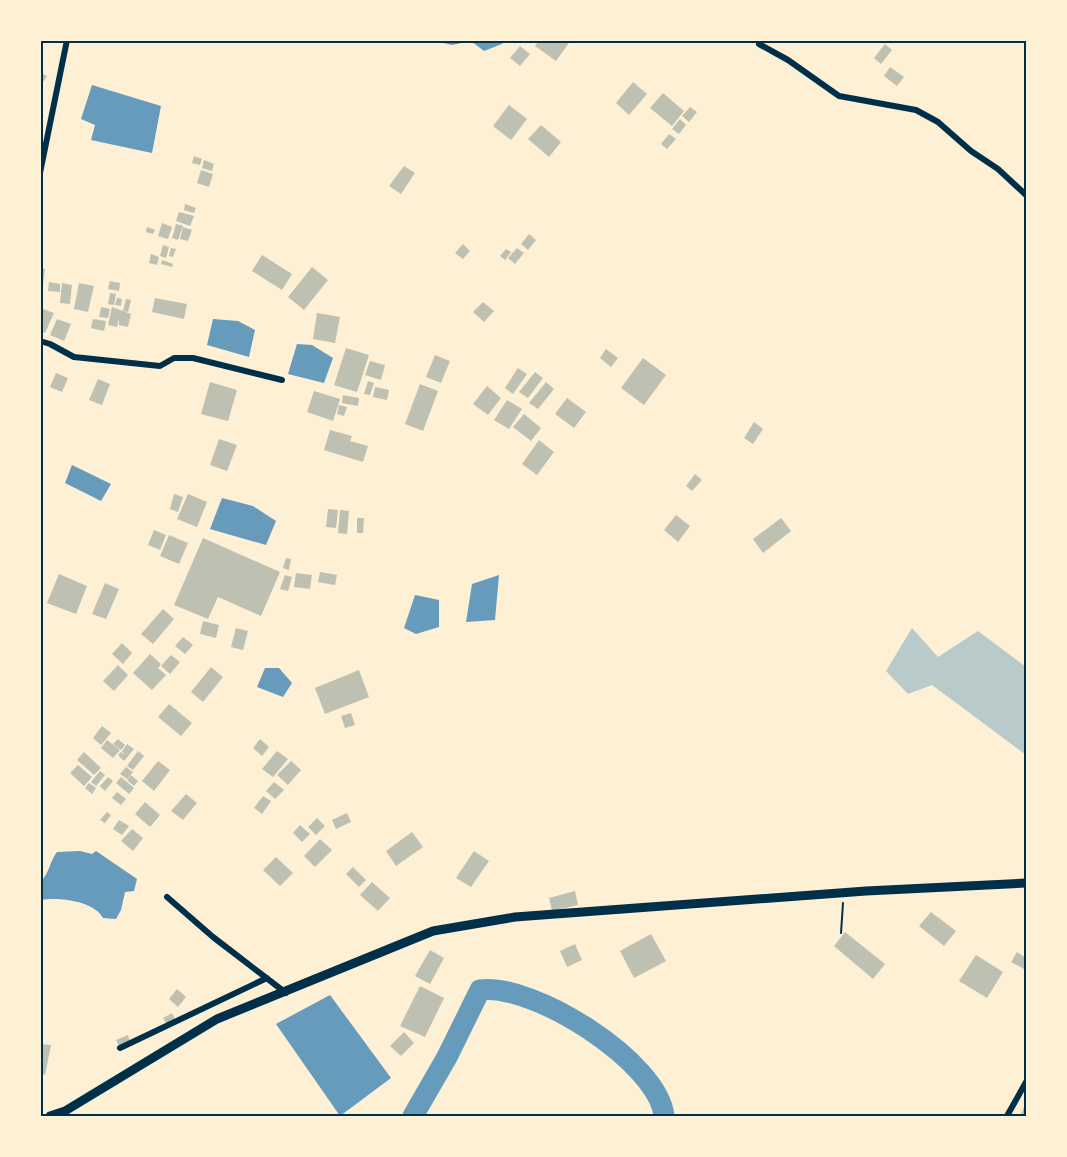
<svg xmlns="http://www.w3.org/2000/svg" width="1067" height="1157" viewBox="0 0 1067 1157" font-family="Jost,sans-serif">
  <style>
    .green { fill: #b9caca }
    .water { fill: #669bbc }
    .lines { fill: none; stroke-linecap: round; stroke-linejoin: round }
    .river { stroke: #669bbc; stroke-width: 21 }
    .building { fill: #bec0b2 }
    .path { stroke: #003049; stroke-width: 2 }
    .minor { stroke: #003049; stroke-width: 6 }
    .trunk { stroke: #003049; stroke-width: 9 }
    .neatline { fill: none; stroke: #003049; stroke-width: 2 }
  </style>
  <rect width="100%" height="100%" fill="#fdf0d5"/>
  <!-- green -->
  <path class="green" d="M 912,628 L 938,657 L 978,631 L 1026,667 L 1026,755 L 932,685 L 908,694 L 886,671 Z"/>
  <!-- water -->
  <path class="water" d="M 435,41 L 503,41 L 502,44 L 484,51 L 471,41 L 452,45 Z
    M 92,85 L 161,106 L 152,153 L 91,140 L 95,125 L 81,119 Z
    M 213,319 L 238,321 L 255,330 L 249,357 L 207,345 Z
    M 297,344 L 312,345 L 333,358 L 324,383 L 288,374 Z
    M 72,465 L 111,484 L 101,501 L 65,483 Z
    M 222,498 L 253,506 L 276,521 L 266,545 L 210,529 Z
    M 499,575 L 495,620 L 466,622 L 472,584 Z
    M 415,595 L 439,600 L 439,627 L 416,634 L 404,628 Z
    M 265,668 L 279,668 L 292,683 L 283,697 L 257,687 Z
    M 80,851 L 92,854 L 96,851 L 137,879 L 134,891 L 125,892 L 121,910 L 116,919 L 103,918 C 94,901 59,897 41,900 L 41,881 C 49,874 50,861 57,852 Z
    M 330,995 L 391,1078 L 340,1116 L 276,1024 Z"/>
  <g class="lines">
    <!-- river -->
    <path class="river" d="M 413,1116 L 447,1057 L 480,990 C 532,982 659,1062 664,1116"/>
  </g>
  <!-- building -->
  <path class="building" d="M 539,40 L 571,40 L 556,61 L 535,46 Z
    M 885,44 L 892,50 L 881,64 L 874,58 Z
    M 520,46 L 530,54 L 520,66 L 510,58 Z
    M 890,67 L 904,77 L 897,86 L 884,76 Z
    M 40,72 L 47,76 L 40,87 Z
    M 633,82 L 647,94 L 629,115 L 616,103 Z
    M 663,93 L 684,111 L 672,126 L 650,108 Z
    M 509,105 L 527,119 L 511,140 L 493,126 Z
    M 690,107 L 697,112 L 689,122 L 682,116 Z
    M 680,119 L 686,125 L 679,134 L 672,129 Z
    M 541,125 L 561,142 L 549,157 L 528,139 Z
    M 669,134 L 676,139 L 667,149 L 661,144 Z
    M 194,156 L 202,159 L 200,165 L 192,163 Z
    M 204,160 L 214,164 L 212,171 L 202,168 Z
    M 404,166 L 415,173 L 401,194 L 389,186 Z
    M 201,170 L 213,174 L 209,187 L 197,183 Z
    M 185,204 L 196,208 L 194,213 L 184,210 Z
    M 179,212 L 194,216 L 190,226 L 176,221 Z
    M 162,223 L 172,227 L 168,239 L 158,236 Z
    M 176,224 L 183,226 L 178,240 L 172,238 Z
    M 147,227 L 155,230 L 153,234 L 146,232 Z
    M 183,227 L 192,230 L 188,241 L 180,239 Z
    M 529,234 L 536,240 L 528,250 L 521,244 Z
    M 463,244 L 470,251 L 463,259 L 455,253 Z
    M 163,245 L 169,247 L 166,258 L 160,256 Z
    M 171,248 L 176,249 L 173,257 L 169,256 Z
    M 517,248 L 524,253 L 515,264 L 508,258 Z
    M 506,249 L 511,252 L 505,260 L 500,256 Z
    M 151,254 L 159,257 L 157,265 L 149,263 Z
    M 262,255 L 292,274 L 282,290 L 252,271 Z
    M 162,260 L 173,264 L 172,267 L 161,264 Z
    M 312,267 L 328,280 L 304,310 L 288,297 Z
    M 40,268 L 45,269 L 42,292 L 40,292 Z
    M 110,281 L 120,283 L 119,291 L 108,289 Z
    M 49,282 L 60,284 L 60,292 L 48,291 Z
    M 62,283 L 72,285 L 70,304 L 60,303 Z
    M 79,283 L 94,286 L 88,312 L 74,309 Z
    M 110,293 L 116,294 L 114,305 L 108,304 Z
    M 117,298 L 122,299 L 121,306 L 115,305 Z
    M 155,298 L 187,304 L 184,319 L 152,312 Z
    M 126,299 L 131,300 L 128,312 L 123,311 Z
    M 483,302 L 494,311 L 484,322 L 473,312 Z
    M 101,307 L 110,309 L 108,318 L 99,317 Z
    M 112,307 L 131,314 L 128,327 L 119,325 L 119,319 L 117,327 L 108,325 Z
    M 40,308 L 54,313 L 45,333 L 40,331 Z
    M 317,313 L 340,317 L 335,343 L 313,339 Z
    M 57,319 L 71,324 L 64,341 L 50,335 Z
    M 93,319 L 106,321 L 104,331 L 91,328 Z
    M 346,348 L 369,355 L 357,392 L 334,385 Z
    M 606,349 L 618,358 L 611,367 L 600,358 Z
    M 435,355 L 450,361 L 441,383 L 426,377 Z
    M 643,358 L 666,375 L 644,405 L 621,388 Z
    M 370,361 L 385,365 L 381,380 L 365,375 Z
    M 518,368 L 527,374 L 513,394 L 505,388 Z
    M 535,372 L 543,378 L 528,398 L 519,392 Z
    M 56,373 L 68,378 L 62,392 L 50,387 Z
    M 98,379 L 110,384 L 102,405 L 89,400 Z
    M 368,381 L 374,383 L 370,395 L 364,394 Z
    M 210,382 L 237,390 L 228,421 L 201,414 Z
    M 546,382 L 554,389 L 538,409 L 529,403 Z
    M 420,384 L 438,391 L 423,431 L 405,424 Z
    M 487,386 L 501,398 L 488,415 L 473,404 Z
    M 375,387 L 389,390 L 387,400 L 373,397 Z
    M 314,391 L 340,399 L 333,421 L 307,412 Z
    M 343,395 L 359,398 L 358,406 L 342,403 Z
    M 567,398 L 586,412 L 574,428 L 555,414 Z
    M 507,400 L 522,409 L 509,429 L 494,420 Z
    M 339,405 L 347,407 L 344,416 L 337,414 Z
    M 524,414 L 541,428 L 531,441 L 513,427 Z
    M 754,422 L 763,429 L 753,444 L 744,438 Z
    M 330,430 L 352,436 L 350,441 L 368,446 L 363,462 L 324,450 Z
    M 219,439 L 237,445 L 227,471 L 210,465 Z
    M 539,440 L 554,452 L 537,475 L 522,464 Z
    M 695,474 L 702,480 L 692,491 L 686,486 Z
    M 174,494 L 183,497 L 178,512 L 170,509 Z
    M 188,494 L 207,502 L 197,527 L 177,519 Z
    M 328,509 L 338,510 L 336,528 L 326,527 Z
    M 340,510 L 349,511 L 347,534 L 338,533 Z
    M 676,515 L 690,526 L 678,542 L 664,530 Z
    M 357,518 L 364,518 L 363,533 L 357,533 Z
    M 781,518 L 791,531 L 763,553 L 753,539 Z
    M 154,530 L 166,535 L 160,550 L 148,545 Z
    M 169,535 L 188,543 L 179,564 L 160,556 Z
    M 203,538 L 280,572 L 261,616 L 218,597 L 208,619 L 174,605 Z
    M 286,558 L 291,559 L 289,570 L 283,568 Z
    M 320,572 L 337,575 L 335,585 L 318,582 Z
    M 296,573 L 312,575 L 310,589 L 294,587 Z
    M 59,574 L 87,586 L 76,614 L 47,603 Z
    M 285,575 L 292,577 L 288,591 L 280,589 Z
    M 105,583 L 119,589 L 106,619 L 92,614 Z
    M 163,609 L 174,619 L 153,644 L 141,634 Z
    M 203,621 L 219,625 L 216,638 L 200,634 Z
    M 236,628 L 248,631 L 243,650 L 231,647 Z
    M 183,637 L 193,645 L 185,654 L 175,646 Z
    M 122,643 L 132,653 L 123,664 L 112,654 Z
    M 150,654 L 161,664 L 158,668 L 166,675 L 152,690 L 133,673 Z
    M 171,655 L 180,662 L 170,674 L 161,666 Z
    M 118,665 L 128,675 L 114,691 L 103,681 Z
    M 211,667 L 223,677 L 203,702 L 191,692 Z
    M 359,670 L 369,697 L 325,714 L 315,688 Z
    M 169,704 L 192,723 L 181,736 L 158,717 Z
    M 351,713 L 355,725 L 345,728 L 341,716 Z
    M 102,726 L 111,733 L 101,745 L 93,738 Z
    M 118,739 L 125,745 L 121,750 L 113,744 Z
    M 260,739 L 269,747 L 262,756 L 253,748 Z
    M 107,740 L 120,750 L 113,758 L 101,748 Z
    M 127,744 L 134,749 L 124,761 L 118,755 L 121,752 L 125,755 L 122,751 Z
    M 138,751 L 144,756 L 133,770 L 127,766 Z
    M 277,751 L 288,759 L 273,777 L 262,769 Z
    M 84,752 L 101,768 L 94,775 L 77,760 Z
    M 158,761 L 170,770 L 154,791 L 142,781 Z
    M 291,761 L 301,770 L 288,785 L 277,775 Z
    M 78,765 L 92,777 L 84,786 L 70,773 Z
    M 126,767 L 133,772 L 127,779 L 120,774 Z
    M 100,771 L 105,775 L 96,786 L 91,782 Z
    M 131,775 L 138,781 L 134,786 L 127,780 Z
    M 108,777 L 113,781 L 105,791 L 100,786 Z
    M 121,777 L 134,788 L 129,794 L 116,783 Z
    M 274,782 L 284,790 L 275,799 L 266,791 Z
    M 89,783 L 96,788 L 92,794 L 85,788 Z
    M 117,792 L 126,799 L 121,805 L 112,798 Z
    M 186,794 L 197,803 L 183,820 L 171,811 Z
    M 263,796 L 271,801 L 262,814 L 254,808 Z
    M 145,802 L 160,815 L 150,827 L 135,814 Z
    M 107,812 L 111,815 L 105,823 L 100,820 Z
    M 347,813 L 351,822 L 336,829 L 332,820 Z
    M 317,818 L 325,826 L 316,835 L 308,827 Z
    M 119,820 L 129,826 L 122,835 L 113,829 Z
    M 300,825 L 310,834 L 302,842 L 293,833 Z
    M 132,829 L 143,838 L 133,851 L 121,841 Z
    M 412,832 L 423,847 L 396,866 L 386,851 Z
    M 320,839 L 332,850 L 315,867 L 304,856 Z
    M 474,851 L 489,861 L 471,887 L 456,878 Z
    M 276,857 L 293,873 L 280,886 L 263,870 Z
    M 353,867 L 366,880 L 359,887 L 346,874 Z
    M 372,882 L 390,898 L 378,911 L 360,895 Z
    M 575,891 L 578,905 L 552,911 L 549,898 Z
    M 931,912 L 956,931 L 944,946 L 919,926 Z
    M 845,932 L 885,964 L 873,979 L 834,946 Z
    M 651,934 L 666,961 L 634,978 L 620,951 Z
    M 575,944 L 582,960 L 567,967 L 560,951 Z
    M 430,950 L 444,958 L 430,984 L 415,976 Z
    M 1017,952 L 1026,958 L 1026,970 L 1011,962 Z
    M 976,955 L 1003,972 L 987,998 L 959,981 Z
    M 420,986 L 444,998 L 425,1037 L 400,1026 Z
    M 177,989 L 186,997 L 178,1007 L 169,999 Z
    M 172,1013 L 175,1019 L 166,1023 L 163,1018 Z
    M 404,1032 L 414,1043 L 401,1056 L 390,1046 Z
    M 128,1035 L 130,1041 L 119,1046 L 116,1040 Z
    M 40,1044 L 51,1045 L 45,1075 L 40,1072 Z
    M 1026,1102 L 1026,1116 L 1020,1116 Z"/>
  <g class="lines">
    <!-- path -->
    <path class="path" d="M 841,933 L 843,903"/>
    <!-- minor -->
    <path class="minor" d="M 759,44 L 788,60 L 839,96 L 916,110 L 938,122 L 971,151 L 998,169 L 1026,195
      M 40,173 L 67,40
      M 40,341 L 50,344 L 74,357 L 160,366 L 174,358 L 193,358 L 282,380
      M 167,897 L 213,937 L 286,993
      M 120,1048 L 267,978
      M 1007,1116 L 1026,1082"/>
    <!-- trunk -->
    <path class="trunk" d="M 50,1116 L 65,1111 L 217,1019 L 433,931 L 515,917 L 866,891 L 1026,883"/>
  </g>
  <!-- border -->
  <rect width="1067" height="1157" fill="none" stroke="#fdf0d5" stroke-width="84"/>
  <rect x="42" y="42" width="983" height="1073" class="neatline"/>
</svg>
